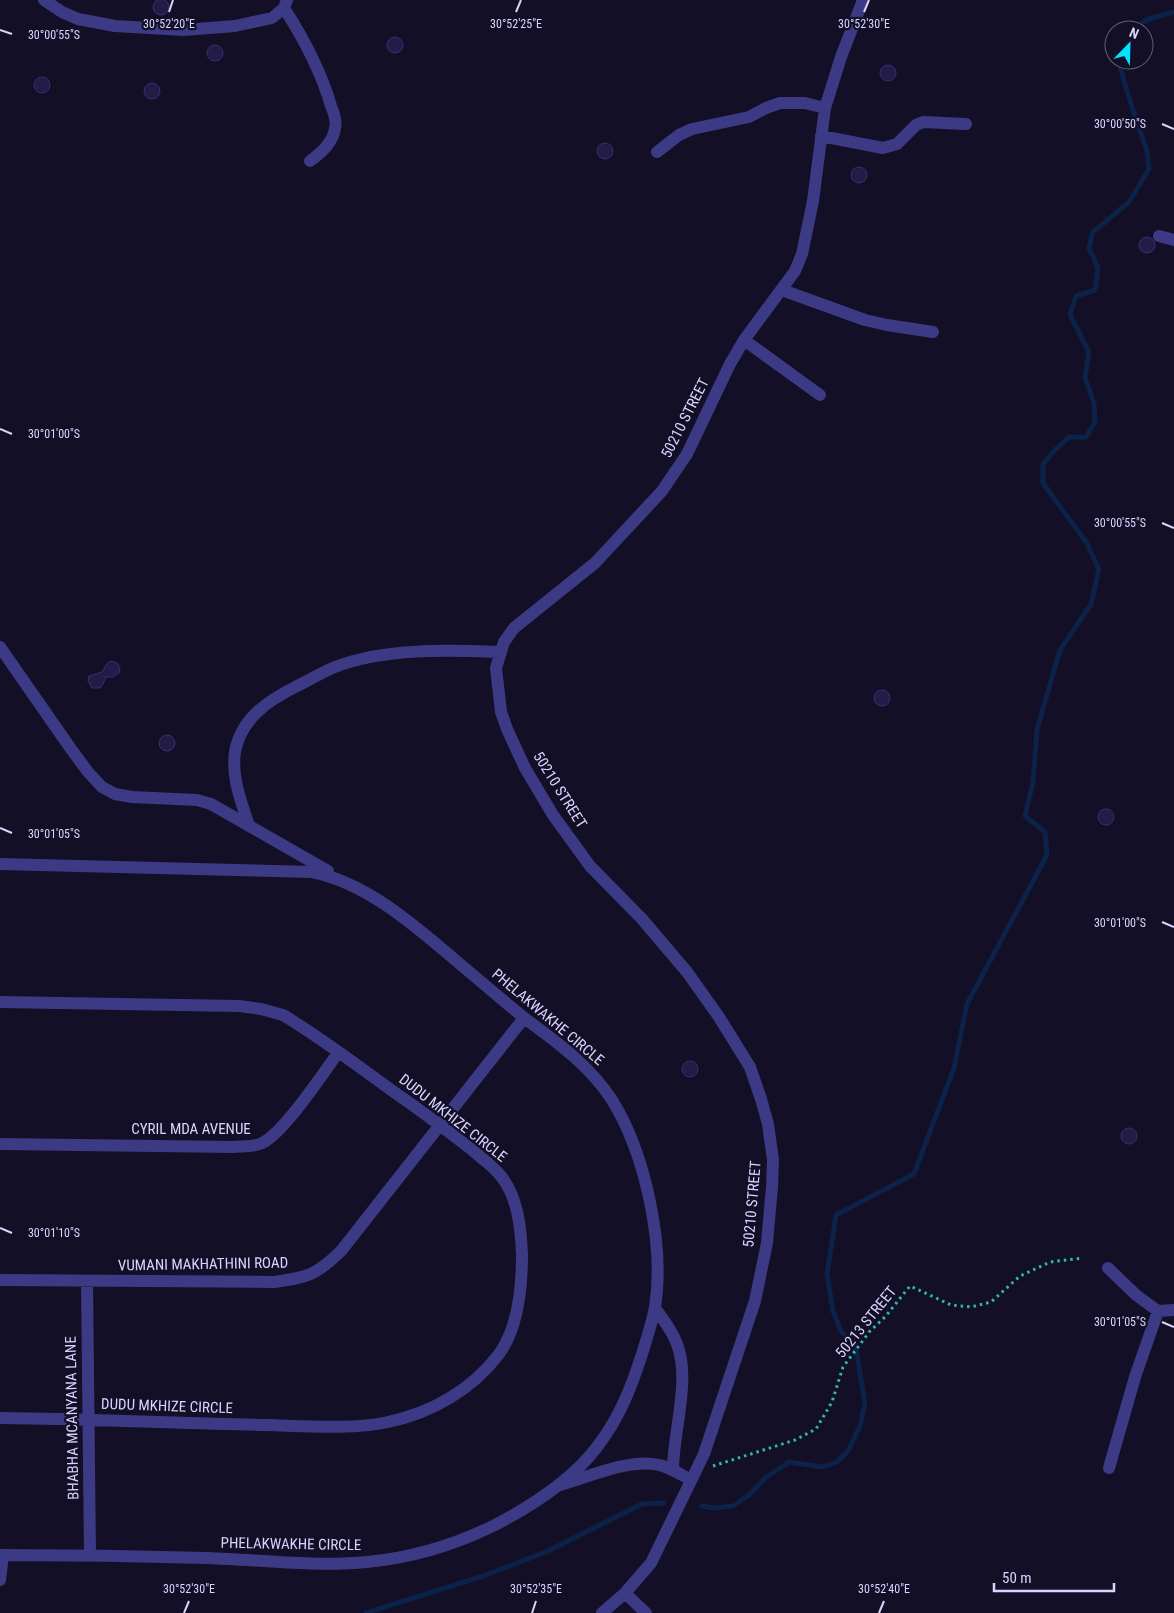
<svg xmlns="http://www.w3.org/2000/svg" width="1174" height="1613" viewBox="0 0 1174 1613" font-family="'Roboto Condensed',sans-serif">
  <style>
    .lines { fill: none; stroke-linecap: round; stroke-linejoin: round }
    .stream { stroke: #0c2248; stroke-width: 5 }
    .building { fill: #241b47; stroke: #3b2d73 }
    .path { stroke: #2fb8b0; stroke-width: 3; stroke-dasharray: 2.5 4; stroke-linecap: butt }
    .minor { stroke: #3d3a85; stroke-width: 12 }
    .ticks { fill: none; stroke: #d9d4ff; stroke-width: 2 }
    .labels { text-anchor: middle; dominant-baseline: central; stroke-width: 4.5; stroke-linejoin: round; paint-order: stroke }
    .street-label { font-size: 15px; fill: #d9d4ff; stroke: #130f26 }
    .ticks-label { font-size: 12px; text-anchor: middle; fill: #d9d4ff; stroke: #130f26; stroke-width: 4.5; stroke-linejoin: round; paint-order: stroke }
  </style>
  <rect width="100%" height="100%" fill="#130f26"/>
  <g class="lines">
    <!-- stream -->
    <path class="stream" d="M 1130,30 L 1149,19 L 1174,12
      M 702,1506 L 714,1508 L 733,1506 L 749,1495 L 765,1478 L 789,1462 L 822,1467 L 837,1462 L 848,1451 L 860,1426 L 865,1404 L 856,1349 L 841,1331 L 833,1311 L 827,1274 L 836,1215 L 914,1174 L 954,1068 L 967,1004 L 1047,855 L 1045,832 L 1025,816 L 1033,782 L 1037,729 L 1060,650 L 1091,604 L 1099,569 L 1086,542 L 1043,483 L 1043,464 L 1055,450 L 1069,437 L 1086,437 L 1095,422 L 1094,403 L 1085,378 L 1089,352 L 1070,315 L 1076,296 L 1095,290 L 1098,268 L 1089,248 L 1092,233 L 1129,202 L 1149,169 L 1147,151 L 1131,104 L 1118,60
      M 366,1613 L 483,1576 L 546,1552 L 642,1504 L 664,1503"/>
  </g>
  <!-- building -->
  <path class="building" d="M153 7a8 8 0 1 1 16 0a8 8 0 1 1-16 0Z
    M387 45a8 8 0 1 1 16 0a8 8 0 1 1-16 0Z
    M207 53a8 8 0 1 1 16 0a8 8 0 1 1-16 0Z
    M880 73a8 8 0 1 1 16 0a8 8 0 1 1-16 0Z
    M34 85a8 8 0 1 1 16 0a8 8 0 1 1-16 0Z
    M144 91a8 8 0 1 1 16 0a8 8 0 1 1-16 0Z
    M597 151a8 8 0 1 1 16 0a8 8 0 1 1-16 0Z
    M851 175a8 8 0 1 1 16 0a8 8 0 1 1-16 0Z
    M1139 245a8 8 0 1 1 16 0a8 8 0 1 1-16 0Z
    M 110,661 L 117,663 L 120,668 L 119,673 L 113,677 L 106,677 L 103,684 L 100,688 L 92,688 L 88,681 L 89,676 L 102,672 L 106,665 Z
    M874 698a8 8 0 1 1 16 0a8 8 0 1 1-16 0Z
    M159 743a8 8 0 1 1 16 0a8 8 0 1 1-16 0Z
    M1098 817a8 8 0 1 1 16 0a8 8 0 1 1-16 0Z
    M682 1069a8 8 0 1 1 16 0a8 8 0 1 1-16 0Z
    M1121 1136a8 8 0 1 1 16 0a8 8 0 1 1-16 0Z"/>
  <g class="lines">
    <!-- path -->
    <path class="path" d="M 713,1466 L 795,1440 L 816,1429 L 832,1402 L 843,1367 L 870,1331 L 885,1317 L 910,1286 L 951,1305 L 971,1307 L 991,1302 L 1020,1276 L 1050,1262 L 1083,1258"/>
    <!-- minor -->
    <path class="minor" d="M 44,0 L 62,12 L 78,19 L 115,26 L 184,30 L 235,26 L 272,18 L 284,8 L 287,0
      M 284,8 C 304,39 321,71 331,106 C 334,113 337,121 335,128 C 333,143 321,153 310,161
      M 821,136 L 883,148 L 897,144 L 916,125 L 923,122 L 966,124
      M 657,152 L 679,135 L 692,129 L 749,117 L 766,108 L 780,103 L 805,103 L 825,108
      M 1159,236 L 1174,240
      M 782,290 L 865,320 L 887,325 L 933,332
      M 744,340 L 820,395
      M 0,647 L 71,749 L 88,772 L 102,787 L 115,794 L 132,797 L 197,800 L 211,804 L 328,871
      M 249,826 C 242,803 231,778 235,752 C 241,718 269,700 297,686 C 310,680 322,672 335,667 C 384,648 448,650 500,652
      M 0,864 L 312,872 C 373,884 426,936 473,975 C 491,990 508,1005 527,1020 C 558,1043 590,1066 612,1100 C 645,1153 665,1245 655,1307 C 652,1323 647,1338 642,1354 C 631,1388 620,1417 597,1447 C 572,1480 530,1507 493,1526 C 454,1545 410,1558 367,1562 C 315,1567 260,1560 208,1558 C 139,1556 69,1555 0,1555
      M 0,1002 L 239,1006 L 261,1009 L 283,1015 C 325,1040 364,1071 404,1099 C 427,1115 449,1132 471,1149 C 481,1158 492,1165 500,1175 C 518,1196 521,1229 522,1255 C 522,1286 518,1328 499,1354 C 472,1390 431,1413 388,1422 C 353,1430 303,1426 266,1425 C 177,1423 89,1419 0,1418
      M 0,1144 L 233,1147 C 241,1146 252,1147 260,1144 C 282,1136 323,1073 338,1053
      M 1108,1268 L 1136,1295 L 1158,1311
      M 0,1280 L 274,1282 C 308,1277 315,1276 341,1251 L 524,1018
      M 87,1281 L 90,1555
      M 655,1308 C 663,1319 672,1330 677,1344 C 691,1380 673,1432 673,1470
      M 1109,1468 L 1135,1377 L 1158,1311 L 1174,1310
      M 560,1485 C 588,1477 631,1458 659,1465 C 670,1467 681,1475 691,1480
      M 0,1580 L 3,1555
      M 625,1593 L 646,1613
      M 602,1613 L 625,1593 L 651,1563 L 704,1454 L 755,1301 L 767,1243 L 772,1187 L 773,1160 L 768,1124 L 761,1099 L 750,1067 L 719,1017 L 687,972 L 642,919 L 590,866 L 553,815 L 525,768 L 507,729 L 501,712 L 496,668 L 504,642 L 514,628 L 595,563 L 662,491 L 687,454 L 730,364 L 744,340 L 795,271 L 802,254 L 813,201 L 825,108 L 841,57 L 863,0"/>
  </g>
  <!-- ticks -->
  <path class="ticks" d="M 169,12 L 173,0M 516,12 L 521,0M 864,12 L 869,0M 0,30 L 12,34M 1162,124 L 1174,129M 0,429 L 12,434M 1162,523 L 1174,528M 0,828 L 12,833M 1162,922 L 1174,927M 0,1228 L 12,1233M 1162,1322 L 1174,1327M 184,1613 L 189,1601M 532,1613 L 536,1601M 879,1613 L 884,1601"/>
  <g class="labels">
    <!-- street labels -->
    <g class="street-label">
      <text transform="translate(685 418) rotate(-63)">50210 STREET</text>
      <text transform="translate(560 790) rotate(58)">50210 STREET</text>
      <text transform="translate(548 1017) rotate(40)">PHELAKWAKHE CIRCLE</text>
      <text transform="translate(453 1118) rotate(38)">DUDU MKHIZE CIRCLE</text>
      <text x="191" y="1129">CYRIL MDA AVENUE</text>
      <text transform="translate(752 1204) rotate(-85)">50210 STREET</text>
      <text transform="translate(203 1264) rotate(-1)">VUMANI MAKHATHINI ROAD</text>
      <text transform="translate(866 1322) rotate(-51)">50213 STREET</text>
      <text transform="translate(167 1406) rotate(2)">DUDU MKHIZE CIRCLE</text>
      <text transform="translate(72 1418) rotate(-91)">BHABHA MCANYANA LANE</text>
      <text transform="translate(291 1544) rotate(1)">PHELAKWAKHE CIRCLE</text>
    </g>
  </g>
  <g class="ticks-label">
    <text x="169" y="28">30°52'20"E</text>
    <text x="516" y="28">30°52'25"E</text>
    <text x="864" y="28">30°52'30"E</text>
    <text x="54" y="39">30°00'55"S</text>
    <text x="1120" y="128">30°00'50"S</text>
    <text x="54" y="438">30°01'00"S</text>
    <text x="1120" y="527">30°00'55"S</text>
    <text x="54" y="838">30°01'05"S</text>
    <text x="1120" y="927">30°01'00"S</text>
    <text x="54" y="1237">30°01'10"S</text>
    <text x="1120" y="1326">30°01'05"S</text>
    <text x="189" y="1593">30°52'30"E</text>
    <text x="536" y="1593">30°52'35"E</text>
    <text x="884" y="1593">30°52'40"E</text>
  </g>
  <!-- north arrow -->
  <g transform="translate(1129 45) rotate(23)"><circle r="24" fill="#130f26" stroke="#625e7d"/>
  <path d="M0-4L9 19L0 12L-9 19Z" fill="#00e5ff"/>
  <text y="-8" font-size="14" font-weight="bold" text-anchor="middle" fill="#d9d4ff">N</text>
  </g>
  <!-- scale -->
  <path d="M994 1583v8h120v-8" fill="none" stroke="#d9d4ff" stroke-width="2.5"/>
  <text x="1002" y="1583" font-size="15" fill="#d9d4ff" stroke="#130f26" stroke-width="4" paint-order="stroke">50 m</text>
</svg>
